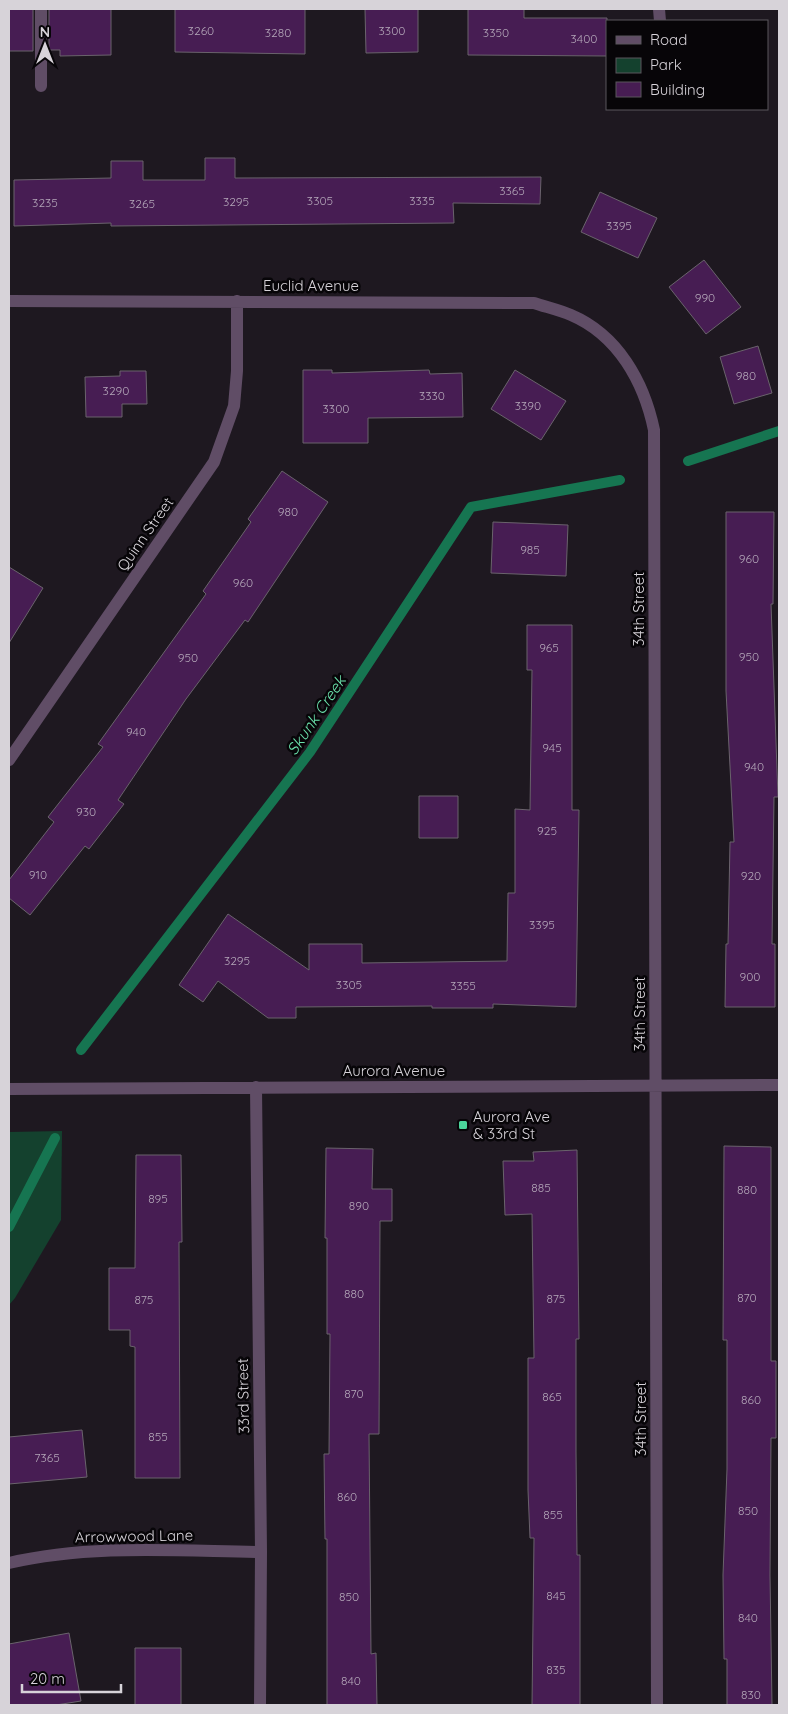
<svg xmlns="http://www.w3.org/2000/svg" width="788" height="1714" viewBox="0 0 788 1714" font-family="Quicksand,sans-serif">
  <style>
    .green { fill: #14412e }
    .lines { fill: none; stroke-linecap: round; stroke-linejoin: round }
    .stream { stroke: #167551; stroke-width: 10 }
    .building { fill: #471d53; stroke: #6a636c }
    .minor { stroke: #604d66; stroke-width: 12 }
    .poi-dot { fill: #4bd49b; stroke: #070508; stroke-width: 2 }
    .labels { text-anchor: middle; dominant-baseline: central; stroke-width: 5; stroke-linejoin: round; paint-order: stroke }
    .number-label { font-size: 12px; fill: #b3a6b8 }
    .street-label { font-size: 15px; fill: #d7d3d9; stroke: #070508 }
    .poi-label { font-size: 15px; fill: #d7d3d9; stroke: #070508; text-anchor: start }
    .water-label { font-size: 16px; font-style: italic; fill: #6be1ac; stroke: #070508 }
  </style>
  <rect width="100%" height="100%" fill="#1e1820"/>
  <!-- green -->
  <path class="green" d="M 62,1131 L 61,1220 L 15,1298 L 9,1305 L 9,1132 Z"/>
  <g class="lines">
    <!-- stream -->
    <path class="stream" d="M 688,461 L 779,431
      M 81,1050 L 310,752 L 471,507 L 620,480
      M 9,1227 L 55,1138"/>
  </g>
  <!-- building -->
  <path class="building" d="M 9,9 L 33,9 L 33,51 L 9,51 Z
    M 49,9 L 111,9 L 111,55 L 60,56 L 60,50 L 49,50 Z
    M 175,9 L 305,9 L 305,54 L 175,52 Z
    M 365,9 L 418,9 L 418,52 L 366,53 Z
    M 468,9 L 524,9 L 524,18 L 607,18 L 607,56 L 468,55 Z
    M 205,158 L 235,158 L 235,178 L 541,177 L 540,204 L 453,203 L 454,223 L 111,226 L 111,223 L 14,226 L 14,180 L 111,178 L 111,161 L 143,161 L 143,180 L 205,180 Z
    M 600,192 L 657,218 L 638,258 L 581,232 Z
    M 704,260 L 741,307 L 706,334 L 669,287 Z
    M 758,346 L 772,393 L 734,404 L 720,357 Z
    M 303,370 L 332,370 L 332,373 L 429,370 L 430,374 L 462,373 L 463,417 L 368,418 L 368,443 L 303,443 Z
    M 515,370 L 566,401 L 541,440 L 491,409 Z
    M 120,371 L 146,371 L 147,404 L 122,404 L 122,417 L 86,417 L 85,377 L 120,376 Z
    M 282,471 L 328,502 L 248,622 L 245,620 L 186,699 L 118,800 L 124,804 L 89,849 L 85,846 L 30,915 L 9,898 L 9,880 L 54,822 L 48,817 L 103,747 L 98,744 L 206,594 L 203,591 L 251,522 L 248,519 Z
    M 726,512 L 774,512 L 773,604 L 771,604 L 778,797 L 774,797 L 772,944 L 775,944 L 775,1007 L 725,1007 L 726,944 L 728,944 L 730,842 L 734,842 L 726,691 Z
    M 493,522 L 568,525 L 566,576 L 491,573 Z
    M 9,567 L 43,588 L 9,643 Z
    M 527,625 L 572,625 L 572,810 L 579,810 L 576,1007 L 493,1004 L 493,1008 L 432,1008 L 432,1006 L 296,1007 L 296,1018 L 268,1018 L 218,981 L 203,1002 L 179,985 L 228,914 L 309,970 L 309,944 L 362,944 L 362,963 L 507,961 L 508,893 L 515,893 L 515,809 L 530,810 L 532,670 L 527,670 Z
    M 419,796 L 458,796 L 458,838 L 419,838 Z
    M 724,1146 L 771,1147 L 771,1361 L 776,1361 L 776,1438 L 771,1438 L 770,1575 L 772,1705 L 727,1705 L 727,1659 L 724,1659 L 723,1575 L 727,1469 L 727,1340 L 723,1340 Z
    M 326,1148 L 373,1149 L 372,1189 L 392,1189 L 392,1221 L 380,1221 L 379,1434 L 369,1434 L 371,1654 L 376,1653 L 377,1705 L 327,1705 L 327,1539 L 325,1539 L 324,1454 L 329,1454 L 330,1334 L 327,1334 L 327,1238 L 325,1238 Z
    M 577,1150 L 579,1339 L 576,1339 L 576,1451 L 577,1555 L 580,1555 L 580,1705 L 532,1705 L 534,1538 L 530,1538 L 528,1490 L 528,1358 L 534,1358 L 532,1214 L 505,1215 L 503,1161 L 534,1161 L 533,1152 Z
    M 136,1155 L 181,1155 L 182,1242 L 179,1242 L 180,1478 L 135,1478 L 135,1347 L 130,1346 L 130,1330 L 109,1330 L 109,1268 L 135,1268 Z
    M 82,1430 L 87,1477 L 9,1484 L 9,1437 Z
    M 69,1633 L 81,1701 L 56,1705 L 9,1705 L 9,1644 Z
    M 135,1648 L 181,1648 L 181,1705 L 135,1705 Z"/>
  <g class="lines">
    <!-- minor -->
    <path class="minor" d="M 41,9 L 41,86
      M 659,9 L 660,21
      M 9,301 L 534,303 C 546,307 559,310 571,315 C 618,335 644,382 654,430 L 657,1705
      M 9,760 L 214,462 L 234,406 L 237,371 L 237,301
      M 256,1087 L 261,1552 L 260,1705
      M 9,1089 L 779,1085
      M 9,1563 C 91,1544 177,1551 261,1552"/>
  </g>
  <!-- markers -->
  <rect class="poi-dot" x="458" y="1120" width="10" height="10" rx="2.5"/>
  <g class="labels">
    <!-- number labels -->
    <g class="number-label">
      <text x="201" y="30">3260</text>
      <text x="392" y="30">3300</text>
      <text x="278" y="32">3280</text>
      <text x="496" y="32">3350</text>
      <text x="584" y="38">3400</text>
      <text x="512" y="190">3365</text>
      <text x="320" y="200">3305</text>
      <text x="422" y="200">3335</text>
      <text x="236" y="201">3295</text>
      <text x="45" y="202">3235</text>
      <text x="142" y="203">3265</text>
      <text x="619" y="225">3395</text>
      <text x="705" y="297">990</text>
      <text x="746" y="375">980</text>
      <text x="116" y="390">3290</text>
      <text x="432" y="395">3330</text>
      <text x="528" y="405">3390</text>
      <text x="336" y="408">3300</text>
      <text x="288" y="511">980</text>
      <text x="530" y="549">985</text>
      <text x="749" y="558">960</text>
      <text x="243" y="582">960</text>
      <text x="549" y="647">965</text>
      <text x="749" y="656">950</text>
      <text x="188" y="657">950</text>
      <text x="136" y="731">940</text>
      <text x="552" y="747">945</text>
      <text x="754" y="766">940</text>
      <text x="86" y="811">930</text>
      <text x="547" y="830">925</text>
      <text x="38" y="874">910</text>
      <text x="751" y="875">920</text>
      <text x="542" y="924">3395</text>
      <text x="237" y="960">3295</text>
      <text x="750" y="976">900</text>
      <text x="349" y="984">3305</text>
      <text x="463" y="985">3355</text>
      <text x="541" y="1187">885</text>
      <text x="747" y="1189">880</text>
      <text x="158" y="1198">895</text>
      <text x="359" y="1205">890</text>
      <text x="354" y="1293">880</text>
      <text x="747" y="1297">870</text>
      <text x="556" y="1298">875</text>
      <text x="144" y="1299">875</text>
      <text x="354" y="1393">870</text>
      <text x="552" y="1396">865</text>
      <text x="751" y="1399">860</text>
      <text x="158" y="1436">855</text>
      <text x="47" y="1457">7365</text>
      <text x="347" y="1496">860</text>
      <text x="748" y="1510">850</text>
      <text x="553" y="1514">855</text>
      <text x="556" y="1595">845</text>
      <text x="349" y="1596">850</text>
      <text x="748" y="1617">840</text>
      <text x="556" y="1669">835</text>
      <text x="351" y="1680">840</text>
      <text x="751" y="1694">830</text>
    </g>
    <!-- street labels -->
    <g class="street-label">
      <text x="311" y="285">Euclid Avenue</text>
      <text transform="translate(145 534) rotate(-55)">Quinn Street</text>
      <text transform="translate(638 609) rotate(-90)">34th Street</text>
      <text transform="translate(639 1014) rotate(-90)">34th Street</text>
      <text x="394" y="1070">Aurora Avenue</text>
      <text transform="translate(243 1396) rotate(-91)">33rd Street</text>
      <text transform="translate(640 1419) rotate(-90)">34th Street</text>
      <text transform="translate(134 1536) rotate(-1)">Arrowwood Lane</text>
    </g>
    <!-- poi labels -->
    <g class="poi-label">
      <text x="473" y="1116">Aurora Ave<tspan x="473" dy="17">&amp; 33rd St</tspan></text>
    </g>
    <!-- water labels -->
    <g class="water-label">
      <text transform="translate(316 715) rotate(-56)">Skunk Creek</text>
    </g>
  </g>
  <!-- border -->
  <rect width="788" height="1714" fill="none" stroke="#d7d3d9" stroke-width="20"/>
  <!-- legend -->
  <rect x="606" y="20" width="162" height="90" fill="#070508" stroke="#5a575c"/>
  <rect x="616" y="36" width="25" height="8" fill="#604d66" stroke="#5a575c"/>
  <text x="650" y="45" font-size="15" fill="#d7d3d9">Road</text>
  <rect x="616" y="58" width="25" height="15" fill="#14412e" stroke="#5a575c"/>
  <text x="650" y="70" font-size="15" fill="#d7d3d9">Park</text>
  <rect x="616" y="82" width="25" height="15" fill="#471d53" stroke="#5a575c"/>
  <text x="650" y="95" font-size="15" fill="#d7d3d9">Building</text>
  <!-- north arrow -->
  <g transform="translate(45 45)" stroke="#070508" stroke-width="4" paint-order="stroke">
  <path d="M0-4L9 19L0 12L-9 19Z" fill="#d7d3d9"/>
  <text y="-8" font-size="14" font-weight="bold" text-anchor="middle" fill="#d7d3d9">N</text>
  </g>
  <!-- scale -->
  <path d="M22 1684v8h99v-8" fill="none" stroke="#d7d3d9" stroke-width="2.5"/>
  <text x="30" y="1684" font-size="15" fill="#d7d3d9" stroke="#070508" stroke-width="4" paint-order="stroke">20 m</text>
</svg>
